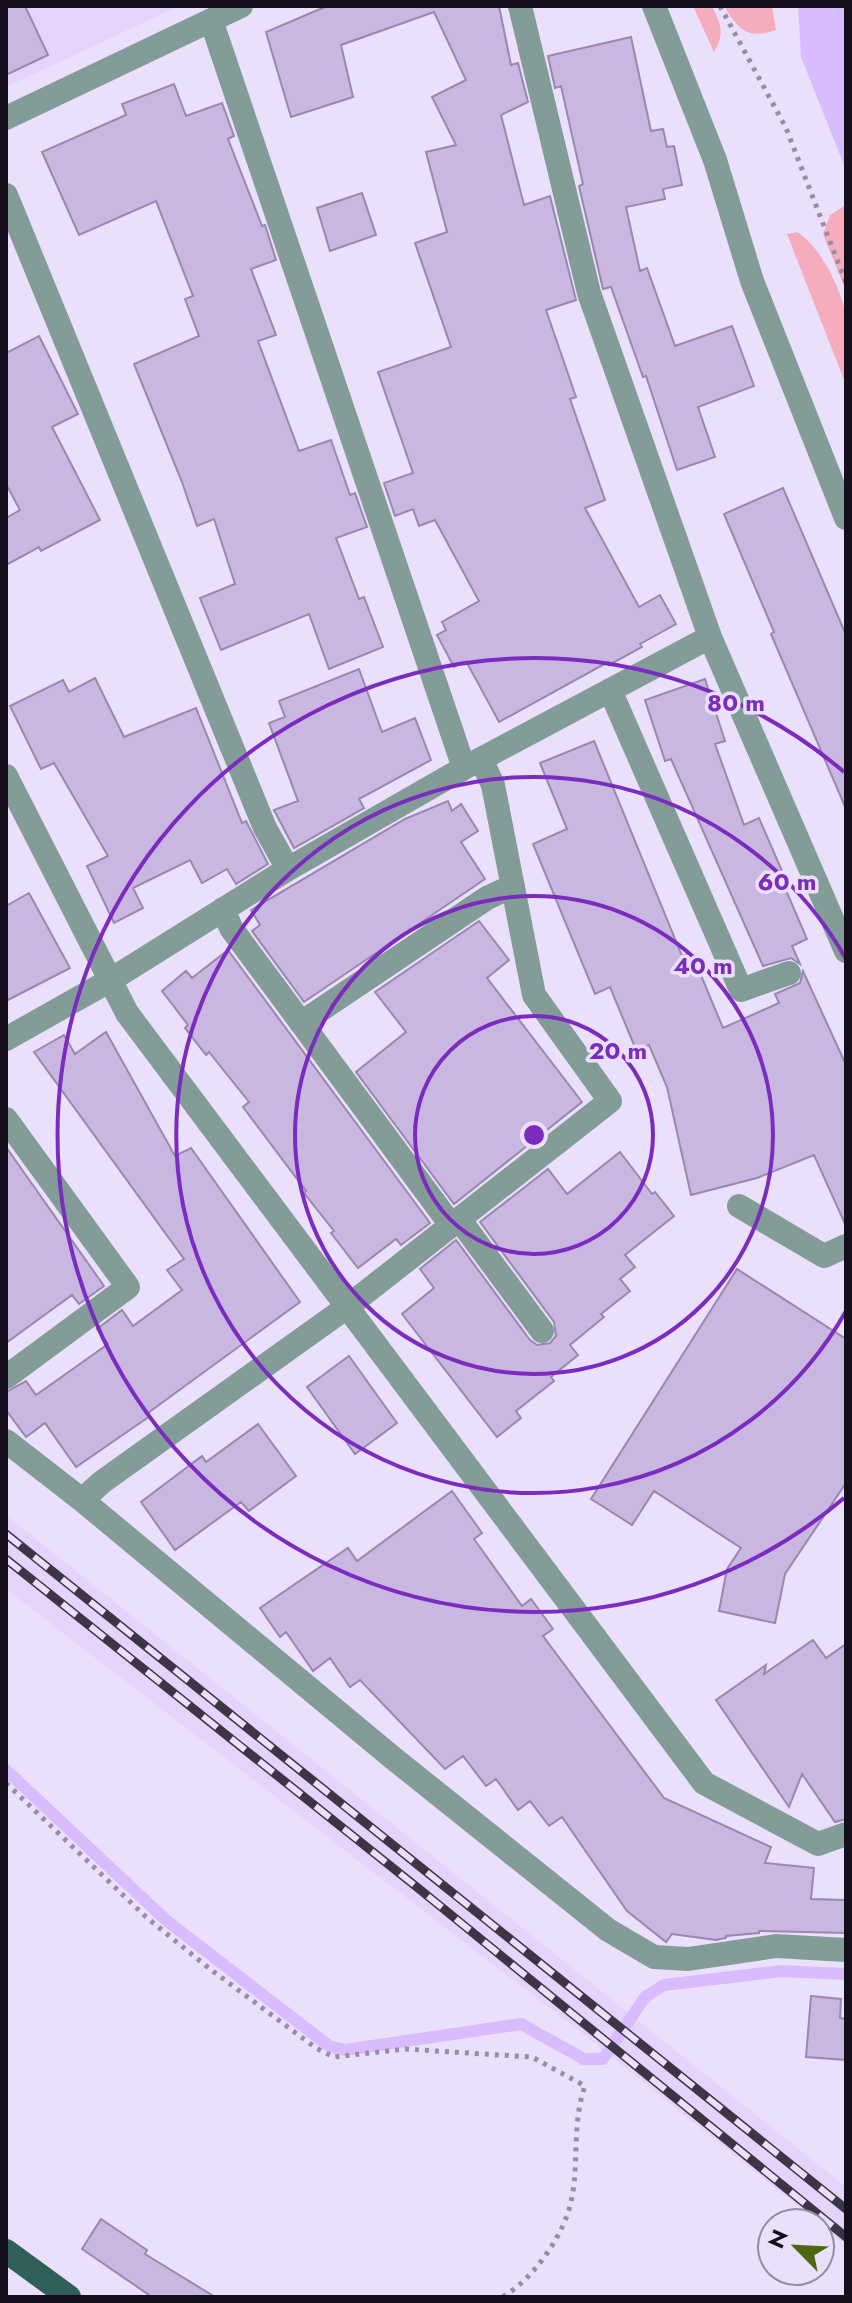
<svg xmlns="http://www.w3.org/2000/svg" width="852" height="2303" viewBox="0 0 852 2303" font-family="Jost,sans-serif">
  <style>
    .built { fill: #e5d3fc }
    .green { fill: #f5acbc }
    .water { fill: #d9bcfd }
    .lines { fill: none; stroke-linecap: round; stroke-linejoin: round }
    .stream { stroke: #d9bcfd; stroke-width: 12 }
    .building { fill: #c9b7e2; stroke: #9a87b1; stroke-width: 2 }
    .path { stroke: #978ea4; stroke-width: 5; stroke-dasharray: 4 6; stroke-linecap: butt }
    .minor { stroke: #839c98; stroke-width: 24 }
    .major { stroke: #2f5f59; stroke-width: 24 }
    .rail-casing { stroke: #3d3546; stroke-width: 9 }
    .rail { stroke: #ebe0fb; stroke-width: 6; stroke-dasharray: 18; stroke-linecap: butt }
    .ring { fill: none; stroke: #7b2cbf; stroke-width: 4 }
    .centre { fill: #7b2cbf; stroke: #ebe0fb; stroke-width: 4 }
    .ring-label { font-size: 24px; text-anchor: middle; font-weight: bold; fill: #7b2cbf; stroke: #ebe0fb; stroke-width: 7; stroke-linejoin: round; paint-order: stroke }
  </style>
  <rect width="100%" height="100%" fill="#ebe0fb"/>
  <!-- built -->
  <path class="built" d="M 6,6 L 179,6 L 6,87 Z
    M 6,1515 L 846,2187 L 846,2245 L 587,2037 L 6,1589 Z"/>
  <!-- green -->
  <path class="green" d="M 693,6 L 712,6 C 721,25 725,33 714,52 Z
    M 724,6 L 772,6 L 776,30 C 748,40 739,30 724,6 Z
    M 844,206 L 846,207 L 846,291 L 823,234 L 830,215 Z
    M 797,232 C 820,246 838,284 845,310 C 851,329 846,364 846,385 L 787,234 Z"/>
  <!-- water -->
  <path class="water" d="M 798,6 L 846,6 L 846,170 L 801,57 Z"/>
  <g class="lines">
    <!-- stream -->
    <path class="stream" d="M 6,1770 L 167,1921 L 329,2046 L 345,2050 L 521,2024 L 584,2059 L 603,2059 L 645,1997 L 664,1985 L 782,1971 L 846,1974"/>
  </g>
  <!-- building -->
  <path class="building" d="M 6,6 L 25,6 L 48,55 L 6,75 Z
    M 327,6 L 499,6 L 511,65 L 518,63 L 528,102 L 501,115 L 524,205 L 550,196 L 576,300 L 546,310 L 576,397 L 570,399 L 605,500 L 585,508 L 639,607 L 660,595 L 676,624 L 640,644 L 642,647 L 609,665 L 608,662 L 499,722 L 466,661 L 454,667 L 437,635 L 446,630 L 442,622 L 479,601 L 435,520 L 419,526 L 413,509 L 395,516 L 384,483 L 413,473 L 378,372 L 451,347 L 415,243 L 447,232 L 426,152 L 456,145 L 432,97 L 466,80 L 434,12 L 341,45 L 353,97 L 291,117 L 266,32 Z
    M 631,37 L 651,131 L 663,129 L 667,147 L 674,146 L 682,185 L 663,189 L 665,199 L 626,207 L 640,271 L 647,268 L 675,346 L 732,326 L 754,386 L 698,407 L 715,457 L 677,470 L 646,376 L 643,377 L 611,287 L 603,289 L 579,186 L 583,184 L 561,86 L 555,88 L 548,56 Z
    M 174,84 L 186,116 L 222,103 L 234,136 L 228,139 L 262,226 L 265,225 L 276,260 L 251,269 L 276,335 L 258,341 L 299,451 L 331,440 L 350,495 L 355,493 L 367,527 L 336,538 L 359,599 L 364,597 L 383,647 L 329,669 L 309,614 L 221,650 L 200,598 L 235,584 L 214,519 L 197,526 L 182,482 L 134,364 L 199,336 L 185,299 L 193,296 L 156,201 L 79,235 L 42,152 L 126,115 L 122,104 Z
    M 362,193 L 376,235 L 330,251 L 317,208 Z
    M 39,336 L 78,414 L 52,427 L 100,520 L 41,551 L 39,547 L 6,565 L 6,518 L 20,510 L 6,484 L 6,353 Z
    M 783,488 L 846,635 L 846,809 L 771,634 L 774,632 L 724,514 Z
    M 359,669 L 382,732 L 415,718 L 431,760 L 359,799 L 364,808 L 294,848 L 274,810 L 298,801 L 269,723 L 285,717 L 279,701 Z
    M 95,678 L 124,737 L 196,708 L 242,823 L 246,821 L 268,864 L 236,884 L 227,869 L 202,883 L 190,860 L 133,888 L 143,908 L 114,923 L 87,866 L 108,856 L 54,763 L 41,769 L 10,706 L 63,680 L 69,692 Z
    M 705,679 L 725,741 L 715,744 L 744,825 L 759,818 L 782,871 L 778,872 L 807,939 L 792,946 L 800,964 L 791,958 L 763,966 L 671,759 L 665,761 L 645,700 Z
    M 594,741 L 682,956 L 687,954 L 694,970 L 698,968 L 723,1028 L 779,1003 L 775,994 L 800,983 L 803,971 L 846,1065 L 846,1226 L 814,1155 L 757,1178 L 691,1195 L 667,1087 L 649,1045 L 636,1050 L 610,987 L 595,994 L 533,844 L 567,829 L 540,763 Z
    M 448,801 L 452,811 L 461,804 L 478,831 L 461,842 L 485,879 L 304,1002 L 252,931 L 260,925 L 251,910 L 405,819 Z
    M 29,893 L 70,968 L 6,1001 L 6,906 Z
    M 479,921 L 509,960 L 487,978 L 582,1102 L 454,1204 L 356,1072 L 406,1032 L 375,992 Z
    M 228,950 L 430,1223 L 401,1245 L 396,1239 L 358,1268 L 331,1233 L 334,1231 L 304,1193 L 306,1191 L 243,1107 L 249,1102 L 209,1052 L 206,1055 L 185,1028 L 188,1025 L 162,991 L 186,971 L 192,978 Z
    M 106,1032 L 175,1156 L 191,1148 L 300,1302 L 148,1413 L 150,1416 L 76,1467 L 45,1423 L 26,1437 L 6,1410 L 6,1392 L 26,1381 L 36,1395 L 108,1344 L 97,1329 L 122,1310 L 133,1326 L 182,1290 L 167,1270 L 184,1259 L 34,1052 L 64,1035 L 75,1054 Z
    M 6,1147 L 104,1286 L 79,1304 L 72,1295 L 6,1343 Z
    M 620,1152 L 652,1194 L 655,1192 L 674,1216 L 625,1255 L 635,1267 L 620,1279 L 630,1291 L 601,1314 L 604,1317 L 570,1345 L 578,1355 L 551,1377 L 554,1381 L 516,1411 L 521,1418 L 497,1437 L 402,1314 L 434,1288 L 420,1269 L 456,1240 L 530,1340 L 537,1345 L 550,1343 L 556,1336 L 554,1322 L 480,1222 L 548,1169 L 567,1194 Z
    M 737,1269 L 846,1339 L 846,1483 L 785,1574 L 775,1623 L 719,1611 L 727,1569 L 741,1548 L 654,1491 L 632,1525 L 591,1499 Z
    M 349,1356 L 397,1423 L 355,1454 L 307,1387 Z
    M 258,1424 L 296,1476 L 249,1511 L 241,1502 L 175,1550 L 141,1502 L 202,1456 L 206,1462 Z
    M 452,1491 L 482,1533 L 474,1539 L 522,1606 L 531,1599 L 553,1629 L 543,1636 L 664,1798 L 771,1847 L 765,1863 L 814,1868 L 811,1899 L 846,1900 L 846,1933 L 759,1931 L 759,1933 L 726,1936 L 726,1938 L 716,1940 L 672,1934 L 666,1942 L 627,1911 L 562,1817 L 549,1826 L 530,1801 L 518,1810 L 496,1779 L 486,1786 L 463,1756 L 445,1769 L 360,1680 L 350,1687 L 330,1658 L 313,1671 L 286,1632 L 280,1637 L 260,1608 L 348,1548 L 357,1561 Z
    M 813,1640 L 826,1658 L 846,1644 L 846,1819 L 835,1822 L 802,1774 L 789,1807 L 716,1700 L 766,1665 L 764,1674 Z
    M 811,1996 L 841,1999 L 840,2018 L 846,2019 L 846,2060 L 806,2057 Z
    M 101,2219 L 147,2250 L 145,2254 L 215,2297 L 152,2297 L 82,2249 Z"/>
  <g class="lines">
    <!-- path -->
    <path class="path" d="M 720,6 L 786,128 L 846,283
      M 6,1783 L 146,1917 L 210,1969 L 316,2048 L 334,2057 L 405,2049 L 532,2057 L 585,2086 C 572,2122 579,2160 572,2197 C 566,2233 533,2280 502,2297"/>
    <!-- minor -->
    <path class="minor" d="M 520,6 L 589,293 L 710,637 L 846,951
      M 654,6 L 715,160 L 752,281 L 846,518
      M 211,20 L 464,768
      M 6,118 L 241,6
      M 6,195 L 265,828 L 288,869
      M 610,690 L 741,990 L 789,973
      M 6,776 L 127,1013 L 704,1783 L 818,1844 L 846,1834
      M 223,909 L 231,928 L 451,1225
      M 301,1023 L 487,898 L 513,886
      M 6,1039 L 109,981 L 288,869 L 464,768 L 710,637
      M 6,1119 L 128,1287 L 6,1377
      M 739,1206 L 824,1256 L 846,1246
      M 459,1219 L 542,1331
      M 6,1441 L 82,1500 L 393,1758 L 608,1930 L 654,1957 L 688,1959 L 776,1946 L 846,1950
      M 82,1500 L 102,1482 L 347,1307 L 610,1101 L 534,995 L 493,785 L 481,759"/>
    <!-- major -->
    <path class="major" d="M 6,2251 L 69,2297"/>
    <!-- rail casing -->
    <g class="rail-casing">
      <path id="rail" d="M 6,1534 L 846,2209
        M 6,1559 L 418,1888 L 846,2237"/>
    </g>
    <!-- rail -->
    <use href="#rail" class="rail"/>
  </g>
  <!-- distance rings -->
  <g class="ring">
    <circle cx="534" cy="1135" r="119"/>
    <circle cx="534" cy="1135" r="239"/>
    <path d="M846 1311A358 358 0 1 1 846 959"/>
    <path d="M844 1498A477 477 0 1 1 844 772"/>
  </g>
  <circle cx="534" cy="1135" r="12" class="centre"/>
  <g class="ring-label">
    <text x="736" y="711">80 m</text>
    <text x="787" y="890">60 m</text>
    <text x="703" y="974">40 m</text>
    <text x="618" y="1059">20 m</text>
  </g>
  <!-- border -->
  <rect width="852" height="2303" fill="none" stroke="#150e1d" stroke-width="16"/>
  <!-- north arrow -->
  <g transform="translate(796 2247) rotate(294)"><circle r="38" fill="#ebe0fb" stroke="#958ca2" stroke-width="2"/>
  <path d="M0-6L14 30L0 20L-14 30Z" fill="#4f6615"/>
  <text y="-12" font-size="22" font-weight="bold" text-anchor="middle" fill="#150e1d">N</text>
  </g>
</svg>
